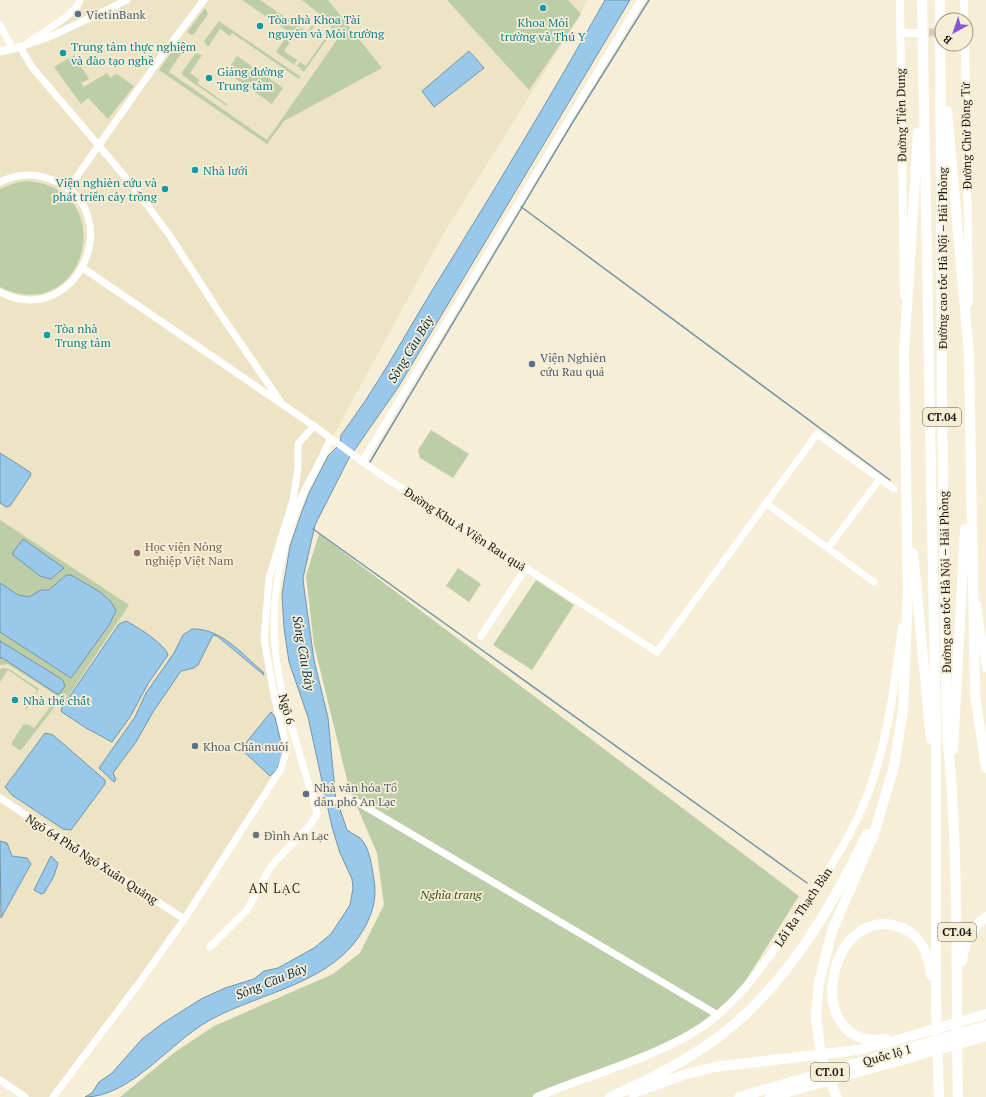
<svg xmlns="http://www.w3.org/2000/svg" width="986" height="1097" viewBox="0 0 986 1097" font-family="'PT Serif',serif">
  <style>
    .built { fill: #ede4c5 }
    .green { fill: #bccda8 }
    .water { fill: #99c9ea; stroke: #7394a9 }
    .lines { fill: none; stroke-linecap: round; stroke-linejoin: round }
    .stream { stroke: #7394a9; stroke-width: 1.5 }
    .major-tunnel { stroke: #d5ceb8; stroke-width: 8; stroke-dasharray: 8 4; stroke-linecap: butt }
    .minor { stroke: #fff; stroke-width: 7 }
    .major { stroke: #fff; stroke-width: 8 }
    .highway { stroke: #fff; stroke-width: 10 }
    .culture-dot { fill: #0f9aa8; stroke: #f6eed6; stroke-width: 1.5 }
    .service-dot { fill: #5c6f8a; stroke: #f6eed6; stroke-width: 1.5 }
    .education-dot { fill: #8d6e63; stroke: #f6eed6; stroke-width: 1.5 }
    .worship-dot { fill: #6b7280; stroke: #f6eed6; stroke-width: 1.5 }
    .labels { text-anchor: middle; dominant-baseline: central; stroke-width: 3.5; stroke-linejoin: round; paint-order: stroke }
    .shield { fill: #f6eed6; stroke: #5d584b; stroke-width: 1 }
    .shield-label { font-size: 11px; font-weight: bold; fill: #1b1810 }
    .service-label { font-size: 12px; fill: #4e5e75; stroke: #f6eed6; text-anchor: start }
    .culture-label { font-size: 12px; fill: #0d838f; stroke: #f6eed6; text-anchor: start }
    .street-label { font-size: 12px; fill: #1b1810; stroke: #f6eed6 }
    .education-label { font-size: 12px; fill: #785e54; stroke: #f6eed6; text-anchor: start }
    .worship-label { font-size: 12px; fill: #5b616d; stroke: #f6eed6; text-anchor: start }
    .park-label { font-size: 12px; font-style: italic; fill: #354e05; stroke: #f6eed6 }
    .water-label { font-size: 13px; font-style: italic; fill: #093047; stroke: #f6eed6 }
    .neighbourhood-label { font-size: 13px; letter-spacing: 1px; fill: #322d1a; stroke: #f6eed6 }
  </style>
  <rect width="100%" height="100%" fill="#f6eed6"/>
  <!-- built -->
  <path class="built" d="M 81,0 L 587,0 L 581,14 L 442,236 L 283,528 L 267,578 L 262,640 L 285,750 L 285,758 L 180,922 L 49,1097 L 26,1097 L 0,1079 L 0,57 L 50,41 L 47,34 L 83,5 Z"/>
  <!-- green -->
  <path class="green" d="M 242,0 L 260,0 L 307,32 L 319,16 L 345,34 L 302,0 L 328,0 L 382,68 L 284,121 L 267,144 L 159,70 L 180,40 L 186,46 L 169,72 L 267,140 L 341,34 L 334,29 L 304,72 L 297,66 L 300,62 L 306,66 L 332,28 L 319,19 L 306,38 L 297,32 L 284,51 L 297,60 L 294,65 L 276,52 L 289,32 Z
    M 447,0 L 568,0 L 581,14 L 529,90 Z
    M 205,8 L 208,14 L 194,34 L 191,35 L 187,32 Z
    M 219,21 L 301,77 L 299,79 L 232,33 L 230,36 L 220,29 L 208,47 L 204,41 Z
    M 196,53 L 202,55 L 190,73 L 200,80 L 197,83 L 228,105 L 227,106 L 182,75 L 182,72 Z
    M 74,55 L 89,79 L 81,83 L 84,87 L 107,73 L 110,78 L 117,74 L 134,86 L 108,119 L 88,98 L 81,104 L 54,67 Z
    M 237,56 L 283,88 L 272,104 L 226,72 Z
    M 26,181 C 123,187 86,329 0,287 L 0,189 L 15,183 Z
    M 431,430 L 469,454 L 453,478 L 420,458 L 418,450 Z
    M 0,520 L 129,605 L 65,701 L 8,664 L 0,665 Z
    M 319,534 L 799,896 L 739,991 L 699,1027 L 665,1044 L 532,1097 L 120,1097 L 175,1052 L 214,1026 L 333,974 L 360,953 L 384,905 L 377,853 L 349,788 L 314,645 L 306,576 Z
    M 458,568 L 481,584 L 469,602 L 446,586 Z
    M 536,580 L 574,605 L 532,670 L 493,645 Z
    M 2,668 L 9,669 L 39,689 L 26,710 L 25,709 L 37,690 L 8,670 L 0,682 L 0,670 Z
    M 54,702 L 57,703 L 56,705 L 22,749 L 19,750 L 12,745 L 12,742 L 23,725 L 27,724 L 34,728 Z"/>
  <!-- water -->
  <path class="water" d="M 605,0 L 630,0 L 399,386 L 349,458 L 315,525 L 303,578 L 304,588 L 314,660 L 328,718 L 336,801 L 340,809 L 347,830 C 351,833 356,835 360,838 C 370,847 372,868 374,880 C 377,897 373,912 365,927 C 334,984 263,991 210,1020 C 170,1042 131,1097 85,1097 L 92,1093 L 99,1082 L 112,1073 L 142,1039 L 163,1023 L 201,999 L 225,988 L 254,979 L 264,971 L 278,968 L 314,948 L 331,934 L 350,905 L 353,888 L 352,879 L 340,853 L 332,827 L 308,717 L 289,662 L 284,628 L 282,594 L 290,546 L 301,514 L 309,493 L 328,456 L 340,444 L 341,435 C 376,389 403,338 433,289 C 492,194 550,98 605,0 Z
    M 469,51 L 484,68 L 434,107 L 422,91 Z
    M 0,453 L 30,472 L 31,475 L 10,506 L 6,507 L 0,503 Z
    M 23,539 L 64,568 L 51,579 L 40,576 L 13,555 L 13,552 Z
    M 66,575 L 71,575 C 85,584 110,594 116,611 L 109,625 L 71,678 L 0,632 L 0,583 L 18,595 L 29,597 L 41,590 L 49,590 Z
    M 126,621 C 136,626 165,644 168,655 L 149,682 L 130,717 L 112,742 L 86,728 L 62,712 L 61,709 L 119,624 Z
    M 192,629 C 221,628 242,654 263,672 L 264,675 L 217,636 L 213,635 L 198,665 L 194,668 L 181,671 L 153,712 L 136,742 L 113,773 L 116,780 L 114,782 L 99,768 L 135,717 L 146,693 L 174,653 L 183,635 Z
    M 0,641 L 63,680 L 65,686 L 60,693 L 57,694 L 1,657 L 0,659 Z
    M 271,712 L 275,717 L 283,752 L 277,769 L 270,776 L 241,749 Z
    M 45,733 L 53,735 L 105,780 L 105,784 L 71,830 L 63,829 L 12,795 L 5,787 Z
    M 0,841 L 7,843 L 12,856 L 27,858 L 31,864 L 1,918 Z
    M 51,856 L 58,863 L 54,876 L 44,893 L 41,894 L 34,890 Z"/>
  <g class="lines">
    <!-- stream -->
    <path class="stream" d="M 520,206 L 890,480
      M 370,462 L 571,125 L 649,0
      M 313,529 L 807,883"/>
    <!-- major-tunnel -->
    <path class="major-tunnel" d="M 917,33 L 942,32"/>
    <!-- minor -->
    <path class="minor" d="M 0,25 L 12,48
      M 29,42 C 41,33 77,14 80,0
      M 20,47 L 32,67 L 133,186 L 170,236 L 219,312 L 280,401
      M 20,47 L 54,35 L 127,0
      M 0,182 C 16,174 34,173 50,179 C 131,208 78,332 0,292
      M 68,189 L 166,50 L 204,0
      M 83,268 L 314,426 L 378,473 L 657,652 L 817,434 L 894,489
      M 362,462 L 641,0
      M 767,504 L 874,582
      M 828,548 L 880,479
      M 481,636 L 526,568
      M 0,798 L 184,919
      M 314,801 L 351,800 L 359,803 L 718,1015
      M 210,947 L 247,910 L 271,866 L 310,825 L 317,814 C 315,802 311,790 307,779 C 299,750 289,721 282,691 C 266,621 275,563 302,496 C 311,477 322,459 330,439
      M 0,1080 L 25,1097
      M 53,1097 L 137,986 L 183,921 L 281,769 L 287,748 L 275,700 L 264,640 L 269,578 L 293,500 L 298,468 L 298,444 L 314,426"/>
    <!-- major -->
    <path class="major" d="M 900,0 L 904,295
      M 964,0 L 964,20
      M 900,33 L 917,33
      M 965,44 L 969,303
      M 0,51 L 20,47
      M 977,605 L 986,668
      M 537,1097 C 589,1075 645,1061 694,1032 C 734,1008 761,969 787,931 C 814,892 842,853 862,808 C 887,751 894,689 902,627"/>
    <!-- highway -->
    <path class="highway" d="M 922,0 L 936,732 L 936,999 L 939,1097
      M 940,0 L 942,414 L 947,735 C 960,855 955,976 958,1097
      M 947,111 L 969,354 L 975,695 L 986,768
      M 913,553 L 931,739
      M 953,749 L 965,529
      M 962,961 C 964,943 971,928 986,917
      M 886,1039 C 798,1051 829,898 902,928 C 922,936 929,956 931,975
      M 633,1093 L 683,1075 L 715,1067 L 857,1050 L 887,1043 L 986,1014
      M 610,1097 C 649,1080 687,1061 721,1035 C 787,984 831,909 867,834
      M 739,1097 L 986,1026
      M 770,1097 L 986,1036
      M 837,1097 L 826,1072 L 820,1048 L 816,1017 L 819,983 L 832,931 L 874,834 L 894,766 L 903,710 L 908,591 L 904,353 L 918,133"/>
  </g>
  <!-- markers -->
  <g class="culture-dot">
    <circle cx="543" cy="8" r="4"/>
    <circle cx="260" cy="26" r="4"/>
    <circle cx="63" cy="53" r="4"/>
    <circle cx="209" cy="78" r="4"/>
    <circle cx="195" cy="170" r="4"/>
    <circle cx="165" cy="189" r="4"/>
    <circle cx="47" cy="335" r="4"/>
    <circle cx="15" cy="700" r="4"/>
  </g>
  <g class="service-dot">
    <circle cx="78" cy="14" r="4"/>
    <circle cx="532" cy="364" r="4"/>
    <circle cx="195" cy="746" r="4"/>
    <circle cx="306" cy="794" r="4"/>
  </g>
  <circle class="education-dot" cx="137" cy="553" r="4"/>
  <circle class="worship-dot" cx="256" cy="835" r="4"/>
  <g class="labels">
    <!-- shield labels -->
    <g class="shield">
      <rect x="923" y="408" width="38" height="18" rx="3"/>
      <rect x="938" y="923" width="38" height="18" rx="3"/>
      <rect x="811" y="1063" width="38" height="18" rx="3"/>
    </g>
    <g class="shield-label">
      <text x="942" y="417">CT.04</text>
      <text x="957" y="932">CT.04</text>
      <text x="830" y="1072">CT.01</text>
    </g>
    <!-- service labels -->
    <g class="service-label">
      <text x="86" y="14">VietinBank</text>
      <text x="540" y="357">Viện Nghiên<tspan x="540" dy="14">cứu Rau quả</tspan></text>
      <text x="203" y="746">Khoa Chăn nuôi</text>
      <text x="314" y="787">Nhà văn hóa Tổ<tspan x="314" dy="14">dân phố An Lạc</tspan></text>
    </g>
    <!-- culture labels -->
    <g class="culture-label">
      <text x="268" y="19">Tòa nhà Khoa Tài<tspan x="268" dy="14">nguyên và Môi trường</tspan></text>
      <text x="543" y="22" text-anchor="middle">Khoa Môi<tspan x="543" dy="14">trường và Thú Y</tspan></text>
      <text x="71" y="46">Trung tâm thực nghiệm<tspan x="71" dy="14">và đào tạo nghề</tspan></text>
      <text x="217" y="71">Giảng đường<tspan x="217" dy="14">Trung tâm</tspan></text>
      <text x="203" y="170">Nhà lưới</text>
      <text x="157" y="182" text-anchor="end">Viện nghiên cứu và<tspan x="157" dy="14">phát triển cây trồng</tspan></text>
      <text x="55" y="328">Tòa nhà<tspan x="55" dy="14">Trung tâm</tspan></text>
      <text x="23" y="700">Nhà thể chất</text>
    </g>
    <!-- street labels -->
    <g class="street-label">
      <text transform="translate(901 115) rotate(-91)">Đường Tiên Dung</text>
      <text transform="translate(966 136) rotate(-91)">Đường Chử Đồng Tử</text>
      <text transform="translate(942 258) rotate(-90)">Đường cao tốc Hà Nội – Hải Phòng</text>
      <text transform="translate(465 529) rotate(33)">Đường Khu A Viện Rau quả</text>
      <text transform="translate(945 582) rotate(-91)">Đường cao tốc Hà Nội – Hải Phòng</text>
      <text transform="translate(287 709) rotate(74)">Ngõ 6</text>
      <text transform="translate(92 859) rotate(33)">Ngõ 64 Phố Ngô Xuân Quảng</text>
      <text transform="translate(803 907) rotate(-56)">Lối Ra Thạch Bàn</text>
      <text transform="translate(887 1055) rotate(-16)">Quốc lộ 1</text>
    </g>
    <!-- education labels -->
    <g class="education-label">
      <text x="145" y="546">Học viện Nông<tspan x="145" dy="14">nghiệp Việt Nam</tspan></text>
    </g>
    <!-- worship labels -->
    <g class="worship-label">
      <text x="264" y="835">Đình An Lạc</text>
    </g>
    <!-- park labels -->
    <g class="park-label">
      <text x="451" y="894">Nghĩa trang</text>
    </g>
    <!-- water labels -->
    <g class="water-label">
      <text transform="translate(410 349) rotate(-59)">Sông Cầu Bây</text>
      <text transform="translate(304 653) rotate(80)">Sông Cầu Bây</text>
      <text transform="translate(271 981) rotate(-22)">Sông Cầu Bây</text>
    </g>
    <!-- neighbourhood labels -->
    <g class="neighbourhood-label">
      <text x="275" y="888">AN LẠC</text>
    </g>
  </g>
  <!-- north arrow -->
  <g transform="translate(954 32) rotate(220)"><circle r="19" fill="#f6eed6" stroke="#9e9887"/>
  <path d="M0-3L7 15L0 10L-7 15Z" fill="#8758d1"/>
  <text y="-6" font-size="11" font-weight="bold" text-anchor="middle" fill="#1b1810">B</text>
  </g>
</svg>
